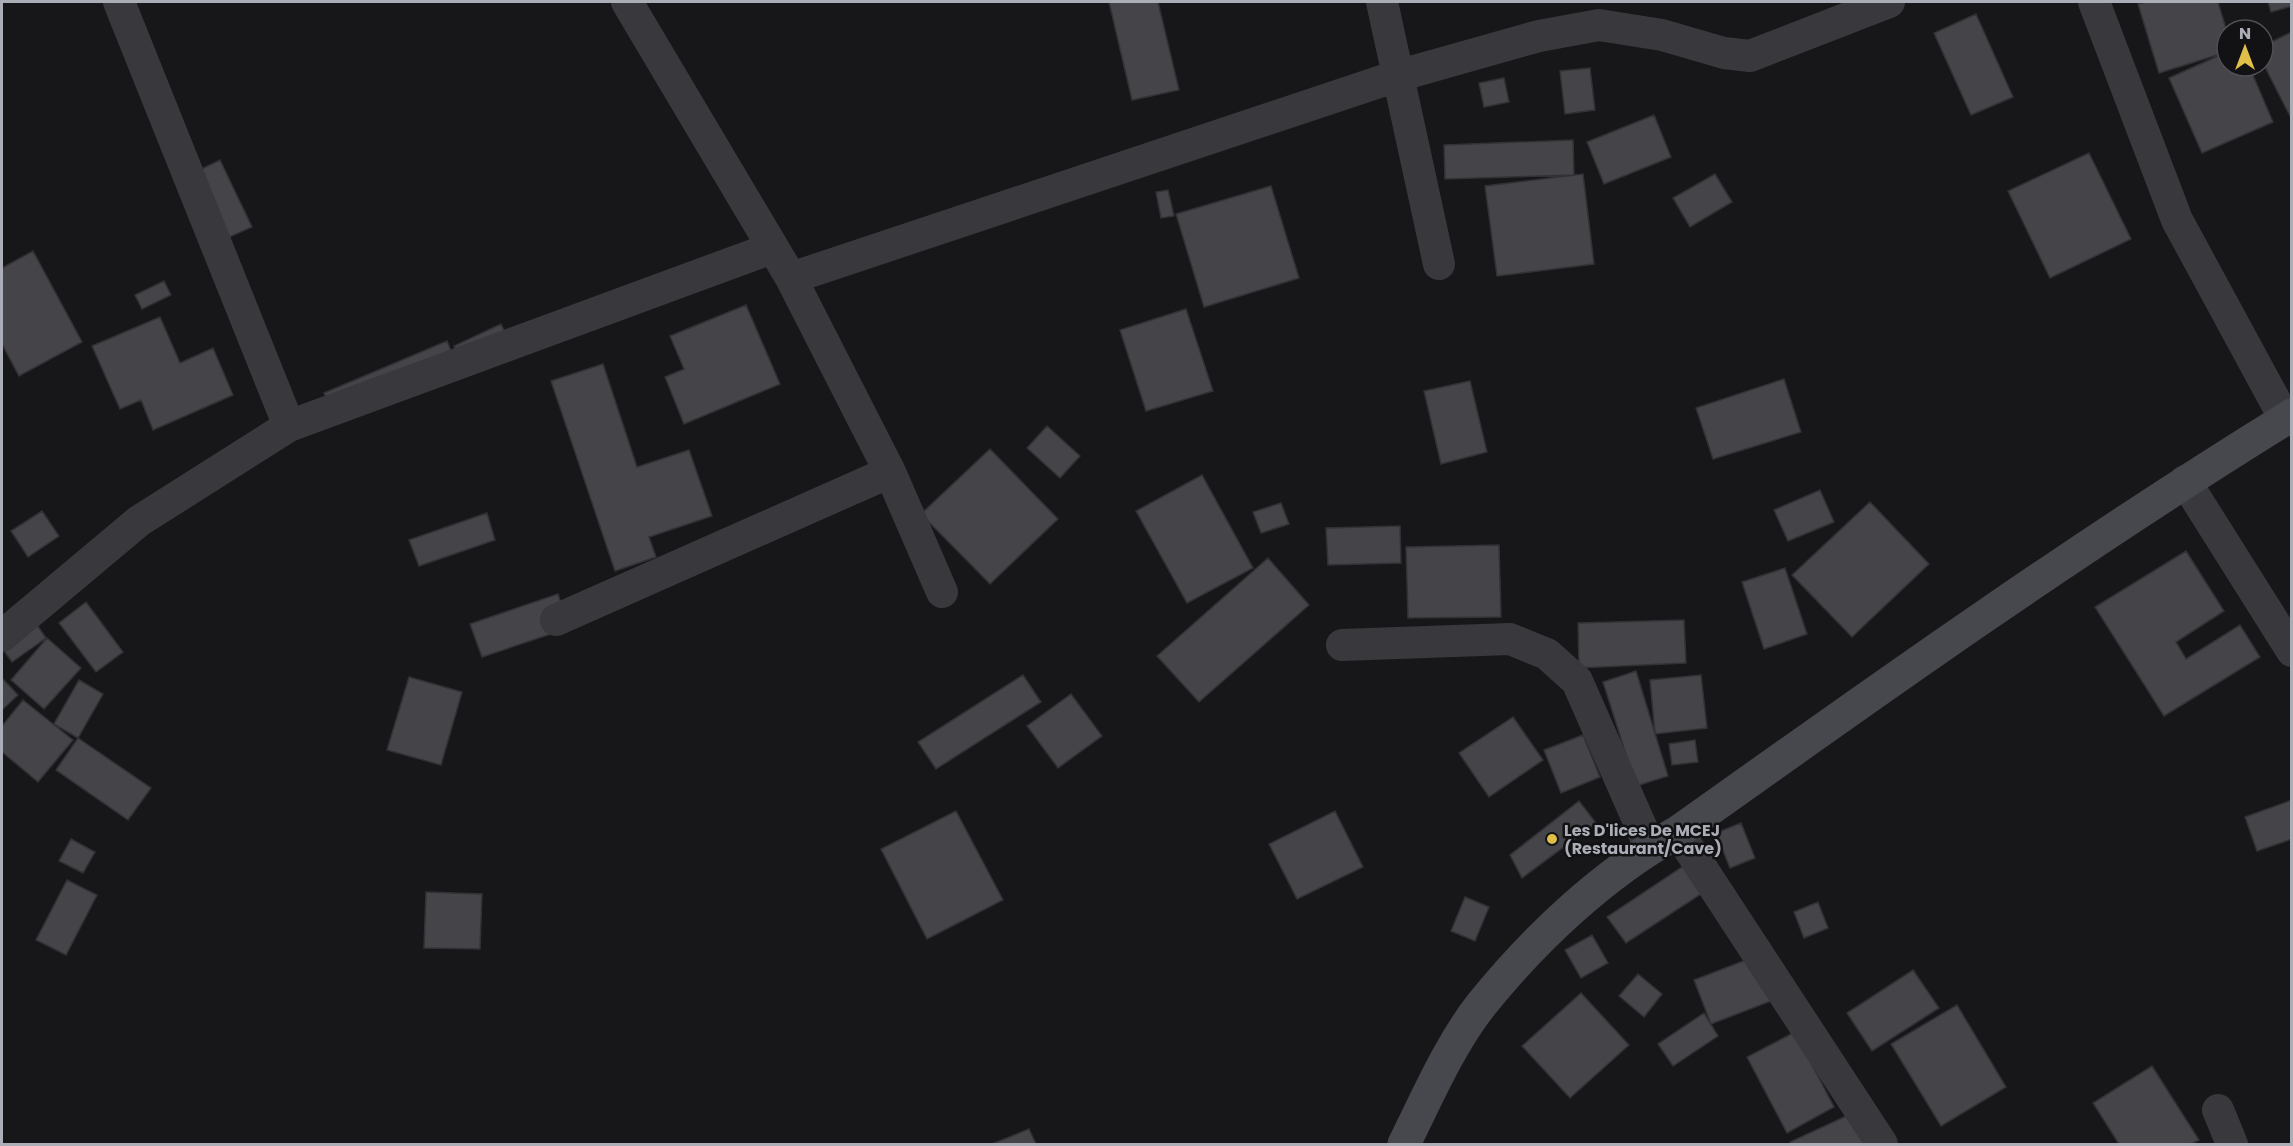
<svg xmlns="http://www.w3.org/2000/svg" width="2293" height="1146" viewBox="0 0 2293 1146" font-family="Poppins,sans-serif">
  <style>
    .building { fill: #454449; stroke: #323135; stroke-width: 1.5 }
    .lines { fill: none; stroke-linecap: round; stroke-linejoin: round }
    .street { stroke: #39393d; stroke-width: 32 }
    .secondary { stroke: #47484d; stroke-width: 33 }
    .poi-dot { fill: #dfbe49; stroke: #121214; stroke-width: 2 }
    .labels { text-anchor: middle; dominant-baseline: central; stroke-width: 5; stroke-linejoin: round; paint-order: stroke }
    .poi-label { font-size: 16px; font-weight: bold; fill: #abadb7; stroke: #121214; text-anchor: start }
  </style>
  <rect width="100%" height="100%" fill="#171719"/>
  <!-- building -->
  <path class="building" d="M 1109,2 L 1158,2 L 1179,90 L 1132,100 Z
    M 2145,2 L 2218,2 L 2227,32 L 2227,52 L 2159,73 L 2138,4 Z
    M 2268,2 L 2292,2 L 2292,6 L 2271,12 Z
    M 1976,14 L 2013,97 L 1971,115 L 1934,33 Z
    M 2292,32 L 2292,120 L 2263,63 L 2263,46 Z
    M 2227,52 L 2227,66 L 2249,66 L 2273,122 L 2202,153 L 2169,78 Z
    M 1590,68 L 1595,110 L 1565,114 L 1560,71 Z
    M 1504,78 L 1509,102 L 1484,107 L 1479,83 Z
    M 1654,115 L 1671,157 L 1604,184 L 1587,142 Z
    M 1573,140 L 1574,175 L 1445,179 L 1444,145 Z
    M 2089,153 L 2131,239 L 2050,278 L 2008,191 Z
    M 220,160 L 252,227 L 214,244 L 183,178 Z
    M 1583,174 L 1594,264 L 1497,276 L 1485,186 Z
    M 1715,174 L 1732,202 L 1690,227 L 1673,198 Z
    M 1271,186 L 1299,278 L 1204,307 L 1176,214 Z
    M 1168,190 L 1174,216 L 1161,218 L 1156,192 Z
    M 33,251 L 82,342 L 19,376 L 2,344 L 2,268 Z
    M 164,281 L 171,295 L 142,309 L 135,295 Z
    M 746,305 L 780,384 L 684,424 L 665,377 L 684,369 L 670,336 Z
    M 1186,309 L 1213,391 L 1146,411 L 1120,330 Z
    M 160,317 L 180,363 L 213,348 L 233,395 L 153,430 L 141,400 L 120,409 L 92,346 Z
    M 501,324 L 511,346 L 465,369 L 454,346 Z
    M 447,341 L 460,372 L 337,423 L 324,393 Z
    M 603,364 L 637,467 L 689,450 L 712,516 L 649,537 L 656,557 L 615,571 L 551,381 Z
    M 1784,379 L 1801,432 L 1713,459 L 1696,408 Z
    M 1470,381 L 1487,452 L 1441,464 L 1424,391 Z
    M 1047,426 L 1080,456 L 1060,478 L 1027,448 Z
    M 990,449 L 1058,519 L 990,584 L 921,514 Z
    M 1202,475 L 1253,568 L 1187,603 L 1136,511 Z
    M 1820,490 L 1834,522 L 1788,541 L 1774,510 Z
    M 1870,502 L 1929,564 L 1852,637 L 1792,575 Z
    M 1281,503 L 1289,524 L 1261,533 L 1253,512 Z
    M 42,511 L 59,536 L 28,557 L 11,531 Z
    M 487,513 L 495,540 L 419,566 L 409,540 Z
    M 1400,526 L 1401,563 L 1328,565 L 1326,528 Z
    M 1499,545 L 1501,617 L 1408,618 L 1406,547 Z
    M 2186,551 L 2224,611 L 2176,642 L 2186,659 L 2240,625 L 2260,657 L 2164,716 L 2095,607 Z
    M 1268,558 L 1309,605 L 1199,702 L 1157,656 Z
    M 1785,568 L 1807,634 L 1764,649 L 1742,582 Z
    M 558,594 L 569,628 L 482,657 L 470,624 Z
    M 86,602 L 123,652 L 96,672 L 59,623 Z
    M 33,619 L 46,638 L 12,662 L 2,648 Z
    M 1684,620 L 1686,663 L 1579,668 L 1578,623 Z
    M 47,638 L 81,668 L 44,709 L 11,680 Z
    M 1636,671 L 1668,776 L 1636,786 L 1603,682 Z
    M 1023,675 L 1041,702 L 936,769 L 918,742 Z
    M 1701,675 L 1707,728 L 1655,734 L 1650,680 Z
    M 409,677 L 462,692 L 441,765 L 387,750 Z
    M 2,678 L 18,695 L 2,710 Z
    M 79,680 L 103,694 L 78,738 L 54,724 Z
    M 1071,694 L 1102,736 L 1058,768 L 1027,726 Z
    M 23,700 L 73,740 L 38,782 L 2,752 L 2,726 Z
    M 1513,717 L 1543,760 L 1489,797 L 1459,753 Z
    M 1583,735 L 1600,777 L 1561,793 L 1544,750 Z
    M 78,738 L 151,788 L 128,820 L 56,770 Z
    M 1695,740 L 1698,762 L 1672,765 L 1669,744 Z
    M 2292,800 L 2292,839 L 2257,851 L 2245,817 Z
    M 1579,801 L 1596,823 L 1522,878 L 1510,855 Z
    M 956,811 L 1003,900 L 927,939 L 881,849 Z
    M 1335,811 L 1363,867 L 1297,899 L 1269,844 Z
    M 1741,823 L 1755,858 L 1730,868 L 1716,833 Z
    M 71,839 L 95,852 L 83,873 L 59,861 Z
    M 1685,865 L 1704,892 L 1626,943 L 1607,917 Z
    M 67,880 L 97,895 L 66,955 L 36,940 Z
    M 426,892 L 482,894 L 480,949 L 424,948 Z
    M 1465,897 L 1489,907 L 1475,941 L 1451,931 Z
    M 1818,902 L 1828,928 L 1804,938 L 1794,912 Z
    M 1592,935 L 1608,963 L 1581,978 L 1565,950 Z
    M 1759,955 L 1776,999 L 1711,1024 L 1694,980 Z
    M 1913,970 L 1939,1008 L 1872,1051 L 1847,1013 Z
    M 1638,974 L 1662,994 L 1644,1017 L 1619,996 Z
    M 1581,993 L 1629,1045 L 1570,1098 L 1522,1046 Z
    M 1957,1005 L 2006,1087 L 1941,1126 L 1891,1044 Z
    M 1704,1013 L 1718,1036 L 1673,1066 L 1658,1044 Z
    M 1795,1032 L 1834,1107 L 1787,1133 L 1747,1057 Z
    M 2152,1066 L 2199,1140 L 2191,1144 L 2119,1144 L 2093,1103 Z
    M 1857,1111 L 1873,1144 L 1791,1144 L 1790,1142 Z
    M 1029,1129 L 1036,1144 L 992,1144 Z"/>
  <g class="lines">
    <!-- street -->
    <path class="street" d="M 119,2 L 289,426
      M 627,2 L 791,278 L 890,472 L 942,592
      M 1382,2 L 1439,264
      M 2094,2 L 2177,220 L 2285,419
      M 791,278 L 1397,76 L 1539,36 L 1599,25 L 1662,35 L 1724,53 L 1750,56 L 1889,2
      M 2185,481 L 2292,651
      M 556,620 L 890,472
      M 2,636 L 139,521 L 289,426 L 772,248
      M 1342,645 L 1510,639 L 1547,654 L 1577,681 L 1650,847
      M 1678,832 L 1882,1144
      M 2218,1110 L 2232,1144"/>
    <!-- secondary -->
    <path class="secondary" d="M 1404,1144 C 1427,1098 1449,1046 1481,1005 C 1535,938 1603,874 1678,832 C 1880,688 2081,545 2292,415"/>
  </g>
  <!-- markers -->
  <circle class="poi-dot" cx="1552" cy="839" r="6"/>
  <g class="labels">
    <!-- poi labels -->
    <g class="poi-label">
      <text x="1564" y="830">Les D'lices De MCEJ<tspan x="1564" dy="18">(Restaurant/Cave)</tspan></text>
    </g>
  </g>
  <!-- border -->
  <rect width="2293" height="1146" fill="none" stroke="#abadb7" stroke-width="6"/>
  <!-- north arrow -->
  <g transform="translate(2245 48)"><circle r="28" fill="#121214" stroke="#4f5055" stroke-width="1.5"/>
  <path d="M0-4.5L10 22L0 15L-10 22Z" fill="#dfbe49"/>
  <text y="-9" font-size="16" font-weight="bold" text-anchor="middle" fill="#abadb7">N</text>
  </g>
</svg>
